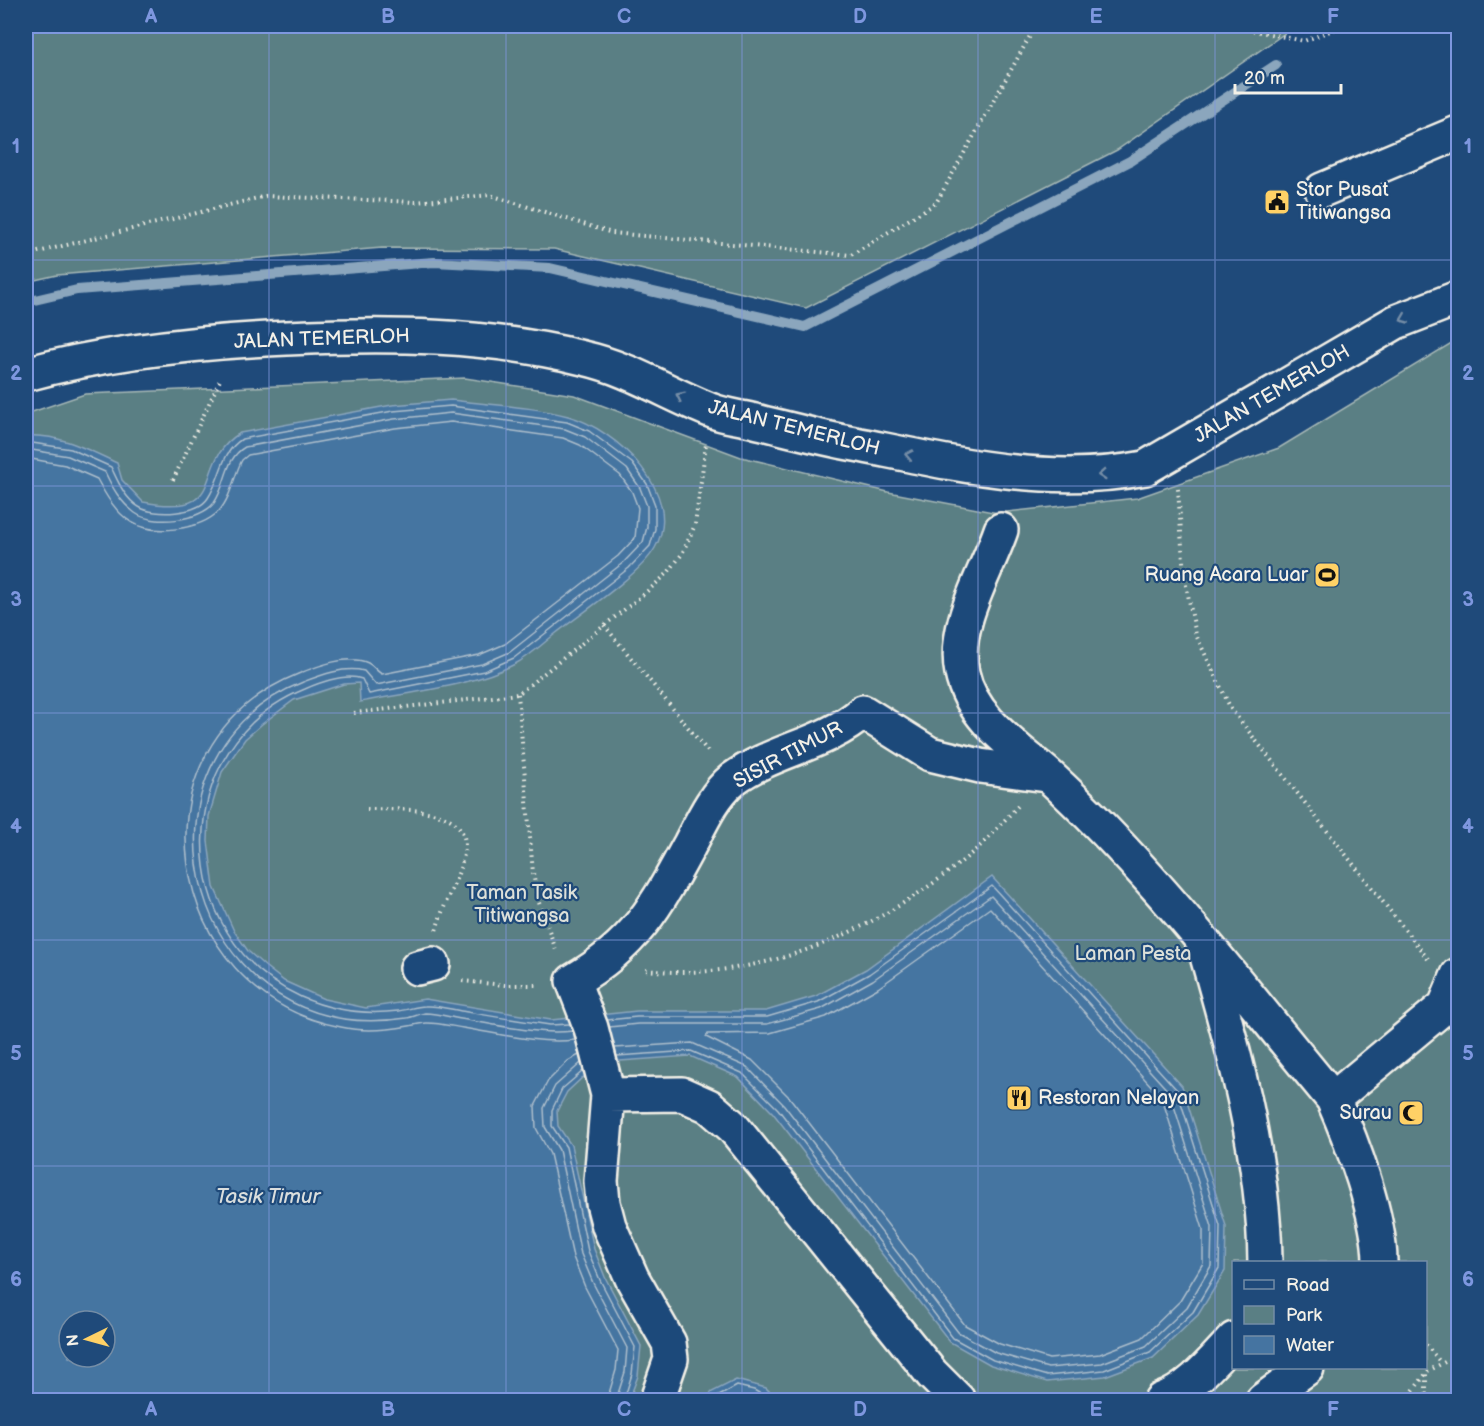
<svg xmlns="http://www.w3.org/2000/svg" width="1484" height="1426" viewBox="0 0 1484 1426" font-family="'Balsamiq Sans',sans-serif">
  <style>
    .green { fill: #5a7f84; stroke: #a7b8b6; stroke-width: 1.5; fill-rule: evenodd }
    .water { fill: #4574a1; stroke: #8ba6bd; stroke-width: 1.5; fill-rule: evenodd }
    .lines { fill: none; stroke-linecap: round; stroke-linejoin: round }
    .shore { stroke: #aebfcc; stroke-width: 1.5 }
    .stream { stroke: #8ba6bd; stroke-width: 10 }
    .minor-casing { stroke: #f4f1e8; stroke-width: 38 }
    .path { stroke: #f4f1e8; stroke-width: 4; stroke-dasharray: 1.5 4.5; stroke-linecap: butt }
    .minor { stroke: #1f4a7a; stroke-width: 33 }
    .oneway { stroke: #748da6 }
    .grid { fill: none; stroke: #7e97df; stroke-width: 1.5; stroke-opacity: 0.55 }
    .labels { text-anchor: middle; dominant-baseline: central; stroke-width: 4.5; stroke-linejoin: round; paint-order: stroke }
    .poi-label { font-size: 20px; fill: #f4f1e8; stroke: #1f4a7a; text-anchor: start }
    .street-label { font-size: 20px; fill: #f4f1e8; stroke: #1f4a7a }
    .park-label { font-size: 20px; fill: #dde0d9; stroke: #1f4a7a }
    .water-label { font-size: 21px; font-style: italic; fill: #dadedd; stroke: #1f4a7a }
    .neatline { fill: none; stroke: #7e97df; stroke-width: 2 }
    .grid-label { font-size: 20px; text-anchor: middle; font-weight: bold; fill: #7e97df }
  </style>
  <rect width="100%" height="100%" fill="#1f4a7a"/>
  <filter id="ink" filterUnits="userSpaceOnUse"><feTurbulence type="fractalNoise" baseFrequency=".0167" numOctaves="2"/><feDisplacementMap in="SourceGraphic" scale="12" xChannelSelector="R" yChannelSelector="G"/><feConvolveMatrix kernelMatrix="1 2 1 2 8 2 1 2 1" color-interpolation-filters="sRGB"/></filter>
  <g filter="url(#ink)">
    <!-- green -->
    <path class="green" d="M 26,26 L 1295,26 L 1117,150 L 806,308 L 554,249 L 382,248 L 57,275 L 26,282 Z
      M 1458,339 L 1458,1400 L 26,1400 L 26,414 L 85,394 L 465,378 L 574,395 L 741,457 L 888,492 L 998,513 L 1137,498 L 1279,448 ZM 1234,1262 L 1426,1262 L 1426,1368 L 1234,1368 ZM 69,1321 L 105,1321 L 105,1357 L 69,1357 Z"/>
    <!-- water -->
    <path class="water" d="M 451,400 C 489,405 531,406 568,416 C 616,429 686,494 655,548 C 640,575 580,614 555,634 C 542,644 529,657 515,664 C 471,687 409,692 360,702 L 359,683 L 344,684 L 294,700 L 262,724 L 245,739 L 222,772 L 209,816 L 208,841 L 214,887 L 234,931 L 248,951 L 266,967 L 284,981 L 324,999 L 366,1008 L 425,999 L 551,1020 L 637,1011 L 766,1011 L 816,996 L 866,969 L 992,877 L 1182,1086 L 1226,1226 L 1225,1271 L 1198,1315 L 1153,1358 L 1105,1376 L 1047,1382 L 991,1365 L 950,1342 L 773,1113 L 738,1077 L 690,1056 L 620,1061 L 582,1078 L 567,1092 L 557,1111 L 558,1126 L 571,1145 L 594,1249 L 605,1277 L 641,1346 L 638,1376 L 629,1400 L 26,1400 L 26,436 C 58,433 89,450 117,463 L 122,480 L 143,502 C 233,518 189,465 240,433 L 392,405 ZM 69,1321 L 105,1321 L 105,1357 L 69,1357 Z
      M 736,1380 L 766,1388 L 778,1400 L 705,1400 L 712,1392 Z"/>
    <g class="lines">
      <!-- shore -->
      <path class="shore" d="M 26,442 L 71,449 L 111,467 C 118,481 124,498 139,507 C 155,517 198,514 208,498 C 222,477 220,453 242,439 L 393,411 L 451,406 L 567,422 L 589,431 L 632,463 L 647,484 L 655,505 L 655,529 L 650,546 L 629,568 L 514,658 L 484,671 L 369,694 L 362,679 C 345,673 321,682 305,689 C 169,744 169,937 301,997 C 333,1011 364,1015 398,1011 C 407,1010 416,1006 425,1006 C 436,1005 450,1009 461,1011 C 491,1016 520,1021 550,1025 L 570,1024
        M 26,449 L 68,456 L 105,472 C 112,487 120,502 135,513 C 153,526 200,521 214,503 C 227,485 224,459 245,447 L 394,419 L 451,413 L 565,429 L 585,437 L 627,469 L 640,488 L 647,506 L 647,527 L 643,542 L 624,562 L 510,652 L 482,664 L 376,685 L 364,671 C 344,666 321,675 303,682 C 137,748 173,991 344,1019 C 365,1022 387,1021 407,1018 C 413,1017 419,1014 425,1013 C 436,1013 450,1017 461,1019 C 498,1025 536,1035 573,1031
        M 26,458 L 65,465 L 97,479 C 105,494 115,512 131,522 C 154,536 200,530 219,511 C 231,498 234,475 242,460 L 248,455 L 395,428 L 451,422 L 563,438 L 580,445 L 620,475 L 632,492 L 638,508 L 635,538 L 618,556 L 505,644 L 479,655 L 382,674 C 377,672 374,666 368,663 C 348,654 317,666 298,674 C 124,744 164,994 341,1027 C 363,1032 387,1030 409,1026 C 415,1025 421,1023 427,1023 C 439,1023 451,1026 463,1028 C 500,1034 538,1044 575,1040
        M 990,908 L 1162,1098 L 1203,1229 L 1203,1263 L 1180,1301 L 1142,1338 L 1100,1354 L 1049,1359 L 1000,1344 L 965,1325 L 790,1098 L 752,1060 L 706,1037 L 708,1034 L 770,1033 L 826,1017 L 878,988 Z
        M 607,1020 L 637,1017 L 767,1017 L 818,1002 L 869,974 L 992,886 L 1177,1090 L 1220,1226 L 1219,1268 L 1193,1312 L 1150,1352 L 1104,1370 L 1047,1376 L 993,1360 L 953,1338 L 778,1109 L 742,1073 L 691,1051 L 617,1056
        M 609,1027 L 638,1024 L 767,1024 L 821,1009 L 873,980 L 991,896 L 1170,1093 L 1212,1227 L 1211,1266 L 1187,1307 L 1146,1346 L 1102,1363 L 1048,1368 L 996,1353 L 958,1332 L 784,1105 L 747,1067 L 692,1043 L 615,1048
        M 579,1055 L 568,1061 L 548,1081 L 535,1106 L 536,1128 L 550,1154 L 573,1257 L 585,1287 L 618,1350 L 616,1370 L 607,1400
        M 581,1063 L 555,1086 L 544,1108 L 545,1127 L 559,1150 L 581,1254 L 593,1283 L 627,1348 L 625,1372 L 616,1400
        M 583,1071 L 562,1089 L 552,1110 L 552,1126 L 566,1147 L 588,1251 L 600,1280 L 635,1347 L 632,1374 L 624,1400
        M 712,1400 L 737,1386 L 754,1390 L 771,1400"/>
      <!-- stream -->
      <path class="stream" d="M 26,302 L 77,290 L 434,262 L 550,268 L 805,327 L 1130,161 L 1276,65"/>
      <!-- minor casing -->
      <g class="minor-casing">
        <path id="minor" d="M 1322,190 L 1458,133
          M 26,374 C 110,351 199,342 287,338 C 387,333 485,334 583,358 C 629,368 667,393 710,410 C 724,416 740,417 755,421 C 788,429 821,438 855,444 C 951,463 1047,487 1145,468 L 1396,322 L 1458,298
          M 1001,530 C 986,574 952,625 962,673 C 971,718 1016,747 1048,775 C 1154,872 1241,989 1333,1099
          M 1207,956 C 1235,1054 1264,1159 1265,1262
          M 417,968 L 433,964
          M 608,1095 L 682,1094 L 709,1106 L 733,1127 L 932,1374 L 958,1400
          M 1380,1262 C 1380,1216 1352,1142 1333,1099 L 1445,1006 L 1458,975
          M 657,1400 L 671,1359 L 669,1343 L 632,1278 L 609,1226 L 603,1203 L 601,1181 L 608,1095 L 591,1028 L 573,981 C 636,945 657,905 690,844 C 701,823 714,794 733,779 C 772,750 826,745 863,712 L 930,754 L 980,766 L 1047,775
          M 1161,1400 C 1190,1390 1213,1361 1234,1339
          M 1263,1400 L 1307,1368"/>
      </g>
      <!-- path -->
      <path class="path" d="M 1175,26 L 1236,27 L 1304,41 L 1343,26
        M 26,255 L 266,196 L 415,202 L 490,195 L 612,233 L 851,255 L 936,203 L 1034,29 L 1138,26
        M 173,480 L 221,378
        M 1178,489 L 1184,575 L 1196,635 L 1231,709 L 1428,959
        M 604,625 L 710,754
        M 518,694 L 533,873 L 538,900 L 556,950
        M 354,713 L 518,694 L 644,594 L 667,574 L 682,554 L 695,525 L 706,444
        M 367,809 C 404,810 481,803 462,862 C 455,886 442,907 436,931
        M 646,970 C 768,984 890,925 980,846 C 993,834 1005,819 1018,806
        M 462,981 L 504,985 L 538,985
        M 1426,1345 L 1441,1363
        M 1406,1400 L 1428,1371 L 1458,1355
        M 1426,1400 L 1426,1374"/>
      <!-- minor -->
      <use href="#minor" class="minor"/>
    </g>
    <!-- one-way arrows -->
    <defs><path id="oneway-chevron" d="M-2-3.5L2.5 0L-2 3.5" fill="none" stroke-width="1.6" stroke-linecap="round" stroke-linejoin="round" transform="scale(1.5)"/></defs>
    <g class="oneway">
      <use href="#oneway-chevron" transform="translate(1404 319) rotate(158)"/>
      <use href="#oneway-chevron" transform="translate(680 396) rotate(-154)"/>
      <use href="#oneway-chevron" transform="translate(909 455) rotate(-169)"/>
      <use href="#oneway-chevron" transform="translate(1102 475) rotate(176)"/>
    </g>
  </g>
  <!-- grid -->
  <path class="grid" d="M 269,26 L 269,1400M 506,26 L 506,1400M 742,26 L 742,1400M 978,26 L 978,1400M 1215,26 L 1215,1400M 26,260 L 1458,260M 26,486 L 1458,486M 26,713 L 1458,713M 26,940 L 1458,940M 26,1166 L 1458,1166"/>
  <!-- icons -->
  <defs>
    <g id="civic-square" transform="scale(1.35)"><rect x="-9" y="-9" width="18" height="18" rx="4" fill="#ffd166" stroke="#1f4a7a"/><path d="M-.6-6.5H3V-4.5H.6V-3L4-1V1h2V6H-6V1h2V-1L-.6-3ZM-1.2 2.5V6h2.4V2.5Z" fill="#111"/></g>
    <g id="stadium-square" transform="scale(1.35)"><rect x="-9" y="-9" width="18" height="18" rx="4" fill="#ffd166" stroke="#1f4a7a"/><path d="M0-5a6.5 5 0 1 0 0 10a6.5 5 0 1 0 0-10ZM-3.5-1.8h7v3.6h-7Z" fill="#111"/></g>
    <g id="restaurant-square" transform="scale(1.35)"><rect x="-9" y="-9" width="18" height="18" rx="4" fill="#ffd166" stroke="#1f4a7a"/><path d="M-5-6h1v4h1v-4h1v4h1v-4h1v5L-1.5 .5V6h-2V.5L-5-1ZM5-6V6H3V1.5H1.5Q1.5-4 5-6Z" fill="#111"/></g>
    <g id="mosque-square" transform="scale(1.35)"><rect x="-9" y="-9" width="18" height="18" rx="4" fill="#ffd166" stroke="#1f4a7a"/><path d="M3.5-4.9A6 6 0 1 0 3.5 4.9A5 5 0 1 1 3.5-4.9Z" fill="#111"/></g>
  </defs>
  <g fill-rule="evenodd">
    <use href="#civic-square" x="1277" y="202"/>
    <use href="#stadium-square" x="1327" y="575"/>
    <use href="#restaurant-square" x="1019" y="1098"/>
    <use href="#mosque-square" x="1411" y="1113"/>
  </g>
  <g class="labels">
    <!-- poi labels -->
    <g class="poi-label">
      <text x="1296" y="190">Stor Pusat<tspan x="1296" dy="23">Titiwangsa</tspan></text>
      <text x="1308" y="575" text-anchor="end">Ruang Acara Luar</text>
      <text x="1038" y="1098">Restoran Nelayan</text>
      <text x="1392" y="1113" text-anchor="end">Surau</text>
    </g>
    <!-- street labels -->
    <g class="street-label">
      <text transform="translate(322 339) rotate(-2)">JALAN TEMERLOH</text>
      <text transform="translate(1272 394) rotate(-30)">JALAN TEMERLOH</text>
      <text transform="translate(794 428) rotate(14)">JALAN TEMERLOH</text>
      <text transform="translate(788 755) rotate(-28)">SISIR TIMUR</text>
    </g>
    <!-- park labels -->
    <g class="park-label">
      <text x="522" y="893">Taman Tasik<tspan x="522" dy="23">Titiwangsa</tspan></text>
      <text x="1133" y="954">Laman Pesta</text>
    </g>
    <!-- water labels -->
    <g class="water-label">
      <text x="268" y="1196">Tasik Timur</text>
    </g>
  </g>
  <!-- margin -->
  <rect width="1484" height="1426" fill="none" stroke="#1f4a7a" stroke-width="66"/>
  <!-- legend -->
  <rect x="1232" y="1261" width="195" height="108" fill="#1f4a7a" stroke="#748da6" stroke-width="1.5"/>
  <rect x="1244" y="1280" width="30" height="9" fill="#1f4a7a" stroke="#748da6" stroke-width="1.5"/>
  <text x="1286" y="1291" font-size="18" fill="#f4f1e8">Road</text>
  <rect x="1244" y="1306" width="30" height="18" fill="#5a7f84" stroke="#748da6" stroke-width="1.5"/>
  <text x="1286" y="1321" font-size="18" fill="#f4f1e8">Park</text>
  <rect x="1244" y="1336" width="30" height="18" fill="#4574a1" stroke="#748da6" stroke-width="1.5"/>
  <text x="1286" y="1351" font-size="18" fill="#f4f1e8">Water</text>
  <!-- north arrow -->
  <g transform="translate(87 1339) rotate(265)"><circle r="28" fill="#1f4a7a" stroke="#748da6" stroke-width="1.5"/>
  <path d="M0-4.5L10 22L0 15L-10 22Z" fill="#ffd166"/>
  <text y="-9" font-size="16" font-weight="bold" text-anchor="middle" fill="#f4f1e8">N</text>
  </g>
  <!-- scale -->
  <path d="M1235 84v9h106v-9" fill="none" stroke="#f4f1e8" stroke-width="3"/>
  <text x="1244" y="84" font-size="18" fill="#f4f1e8" stroke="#1f4a7a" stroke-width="4.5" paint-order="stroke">20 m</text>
  <rect x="33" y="33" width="1418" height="1360" class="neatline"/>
  <g class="grid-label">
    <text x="151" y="23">A</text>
    <text x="388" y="23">B</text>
    <text x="624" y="23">C</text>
    <text x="860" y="23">D</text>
    <text x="1096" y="23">E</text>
    <text x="1333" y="23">F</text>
    <text x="16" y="153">1</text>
    <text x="1468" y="153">1</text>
    <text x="16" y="380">2</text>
    <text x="1468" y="380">2</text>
    <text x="16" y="606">3</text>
    <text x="1468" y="606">3</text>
    <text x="16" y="833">4</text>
    <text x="1468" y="833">4</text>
    <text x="16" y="1060">5</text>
    <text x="1468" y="1060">5</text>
    <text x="16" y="1286">6</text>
    <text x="1468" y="1286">6</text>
    <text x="151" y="1416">A</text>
    <text x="388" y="1416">B</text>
    <text x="624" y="1416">C</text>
    <text x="860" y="1416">D</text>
    <text x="1096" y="1416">E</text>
    <text x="1333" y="1416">F</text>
  </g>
</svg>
